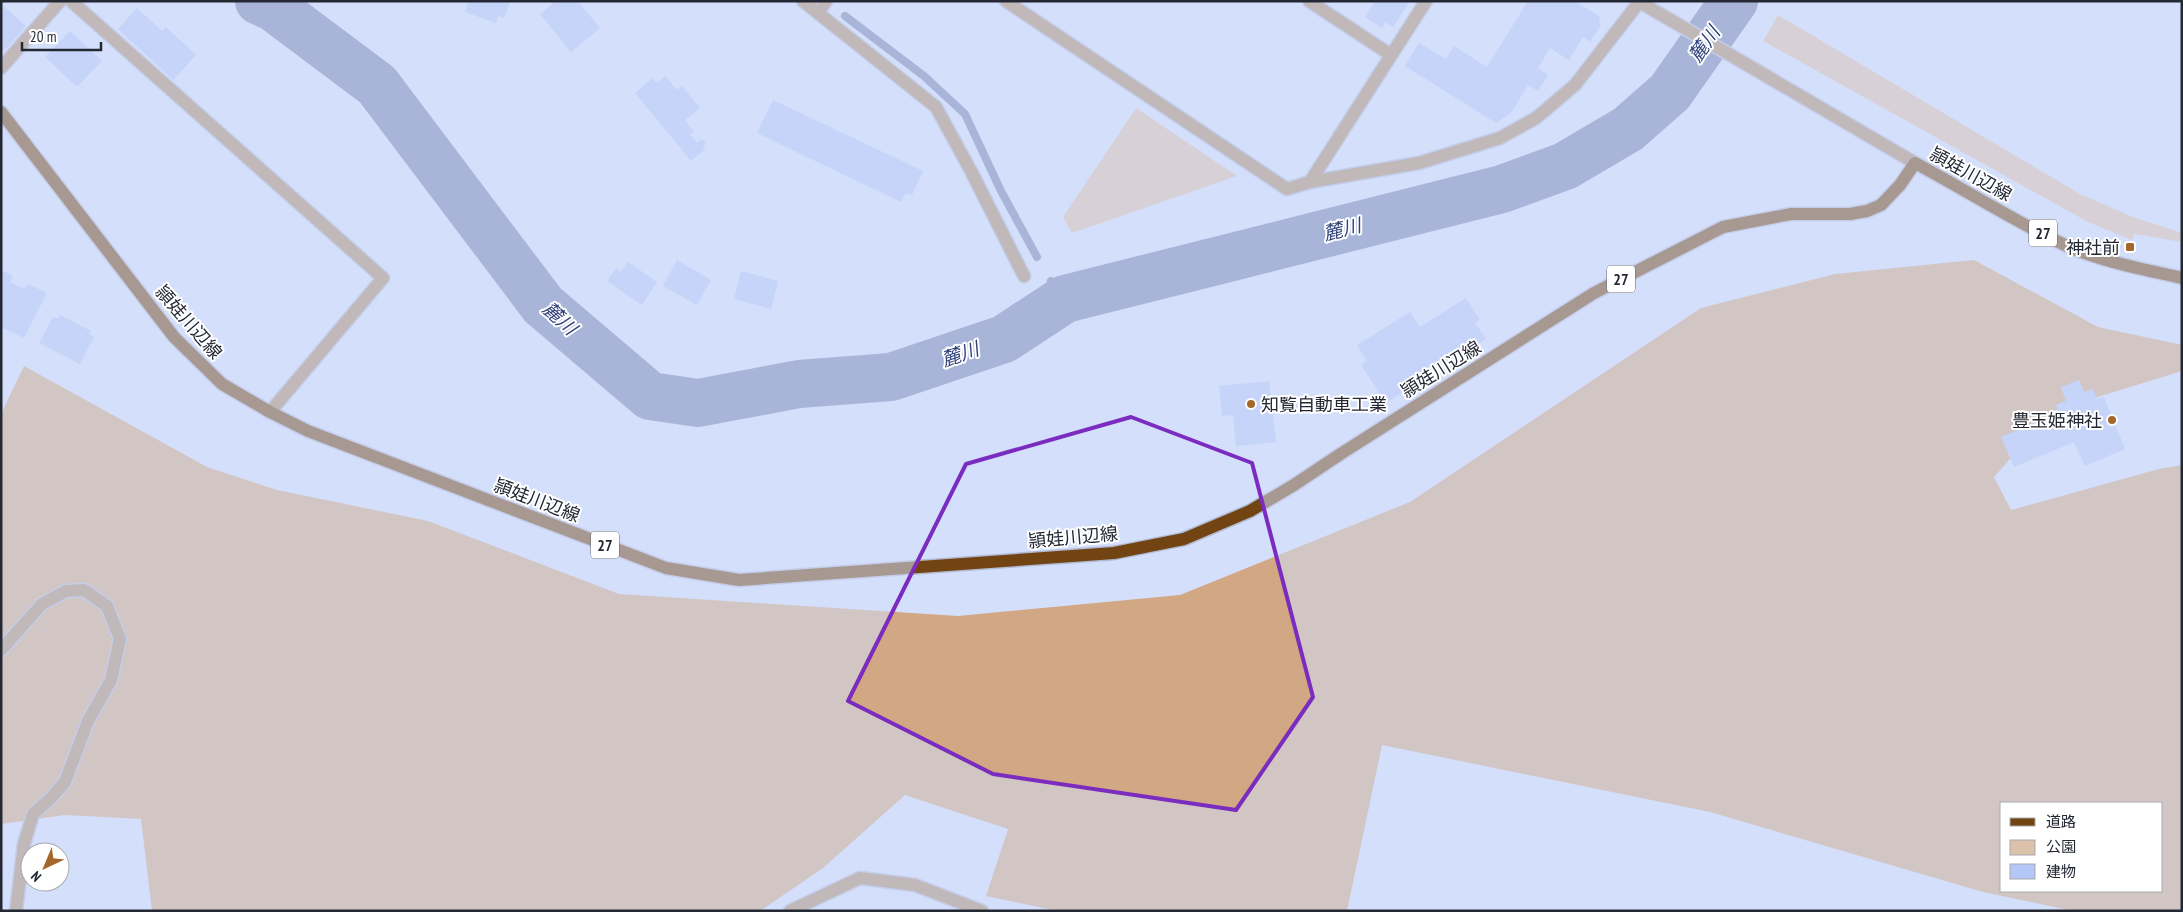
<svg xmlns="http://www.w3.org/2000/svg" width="2183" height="912" viewBox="0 0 2183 912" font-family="'PT Sans Narrow','Noto Sans JP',sans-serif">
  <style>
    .green { fill: #dcc2aa }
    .forest { fill: #d1a883; fill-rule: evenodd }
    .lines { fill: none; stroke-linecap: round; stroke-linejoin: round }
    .stream { stroke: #7484b0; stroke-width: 8 }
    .river { stroke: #7484b0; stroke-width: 48 }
    .building { fill: #b5c7f7 }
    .minor-casing { stroke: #b1bad4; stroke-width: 15 }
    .major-casing { stroke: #b1bad4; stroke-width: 15 }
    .minor { stroke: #aa896b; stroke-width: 12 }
    .major { stroke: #724411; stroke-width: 12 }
    .marked { fill: none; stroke: #7b2cbf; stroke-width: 4; stroke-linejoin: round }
    .poi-dot { fill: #a4682a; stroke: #fff; stroke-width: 2 }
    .labels { text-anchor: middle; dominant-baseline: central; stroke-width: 4; stroke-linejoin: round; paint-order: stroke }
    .shield { fill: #fff; stroke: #666870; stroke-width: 1 }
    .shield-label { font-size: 16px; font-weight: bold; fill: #242833 }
    .street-label { font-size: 18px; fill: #242833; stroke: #fff }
    .poi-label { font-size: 18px; fill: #242833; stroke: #fff; text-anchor: end }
    .water-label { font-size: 19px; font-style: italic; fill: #30417b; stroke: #fff }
  </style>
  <rect width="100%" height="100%" fill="#d4dffc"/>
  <!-- green -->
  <path class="green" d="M 1778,15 L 2080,194 L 2133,217 L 2182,233 L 2182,242 L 2134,234 L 2132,240 L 2088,222 L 1763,41 Z
    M 1136,108 L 1237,176 L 1072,233 L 1063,217 Z"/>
  <!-- forest -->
  <path class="forest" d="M 1974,260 L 2098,327 L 2182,345 L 2182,371 L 2052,411 L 1994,477 L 2011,510 L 2159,469 L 2182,465 L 2182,911 L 2073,911 L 1983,892 L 1710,812 L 1382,745 L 1347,911 L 1057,911 L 986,896 L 1008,829 L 905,795 L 823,868 L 760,911 L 152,911 L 141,819 L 65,815 L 1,824 L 1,414 L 24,366 L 207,467 L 277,490 L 428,521 L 619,594 L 958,616 L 1180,595 L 1410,502 L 1701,308 L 1835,274 ZM 2002,803 L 2162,803 L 2162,891 L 2002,891 Z"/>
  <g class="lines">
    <!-- stream -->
    <path class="stream" d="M 845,16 L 924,76 L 965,114 L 1001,191 L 1037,257
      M 1051,281 L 1065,299"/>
    <!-- river -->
    <path class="river" d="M 259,1 L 273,7 L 377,85 L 543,305 L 650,396 L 698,403 L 799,384 L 891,377 L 1004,339 L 1065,299 L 1502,189 L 1565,166 L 1628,129 L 1670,92 L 1734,1"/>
  </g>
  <!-- building -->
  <path class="building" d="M 469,1 L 510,1 L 504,18 L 498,16 L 496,23 L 465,12 Z
    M 556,1 L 578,1 L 600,28 L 571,52 L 540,14 Z
    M 1375,1 L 1410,1 L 1393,27 L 1385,22 L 1382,28 L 1365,17 Z
    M 1528,1 L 1574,1 L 1599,16 L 1600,26 L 1590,42 L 1583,37 L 1569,60 L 1550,48 L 1538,68 L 1548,75 L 1538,91 L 1528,85 L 1511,113 L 1496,123 L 1405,66 L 1419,43 L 1446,59 L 1454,46 L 1487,67 Z
    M 1,4 L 26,26 L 4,51 L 1,48 Z
    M 137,8 L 162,31 L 166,27 L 196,55 L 173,80 L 118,29 Z
    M 70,31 L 102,61 L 77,87 L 45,57 Z
    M 665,76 L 677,90 L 682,86 L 700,108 L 685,120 L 694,132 L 690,134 L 697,143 L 702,139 L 706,144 L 703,147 L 705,149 L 691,161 L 635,93 L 653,78 L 657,83 Z
    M 773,100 L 923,171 L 912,195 L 906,193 L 901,202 L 757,133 Z
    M 677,260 L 711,280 L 697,305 L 663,286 Z
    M 628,262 L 657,282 L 642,305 L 607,281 L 616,268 L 621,272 Z
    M 1,270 L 13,276 L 10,282 L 25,289 L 28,284 L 47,293 L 24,338 L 1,327 Z
    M 741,271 L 778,281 L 771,309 L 734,299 Z
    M 1466,298 L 1480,320 L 1475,323 L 1486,339 L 1386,403 L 1361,365 L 1367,361 L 1357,345 L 1410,312 L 1420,327 Z
    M 60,315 L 91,331 L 89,334 L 94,337 L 80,364 L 39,343 L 53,317 L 58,319 Z
    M 2079,380 L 2084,392 L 2093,389 L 2097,399 L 2104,397 L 2125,449 L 2085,466 L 2074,442 L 2014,467 L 2001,437 L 2059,412 L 2056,405 L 2066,401 L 2061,387 Z
    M 1269,381 L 1276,442 L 1236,446 L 1233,415 L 1222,416 L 1219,386 Z"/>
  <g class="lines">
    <!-- minor casing -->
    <g class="minor-casing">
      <path id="minor" d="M 71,1 L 383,278 L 270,412
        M 803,1 L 818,13 L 826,1
        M 1006,1 L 1287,189 L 1310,182 L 1426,1
        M 1309,1 L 1391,55
        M 1638,1 L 1915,163
        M 818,13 L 936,107 L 972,173 L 1024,276
        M 1,68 L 60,1
        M 1310,182 L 1419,163 L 1500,138 L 1536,118 L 1575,85 L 1640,1
        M 1,650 L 42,604 L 66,591 L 84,590 L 107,606 L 120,639 L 111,680 L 88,721 L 65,782 L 51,798 L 33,814 L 24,844 L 16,911
        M 790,911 L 860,878 L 915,885 L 982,911"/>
    </g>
    <!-- major casing -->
    <g class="major-casing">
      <path id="major" d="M 1,112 L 174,337 L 222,384 L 270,412 L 308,431 L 666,568 L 739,580 L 1114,553 L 1184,539 L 1250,511 L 1294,485 L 1342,453 L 1594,293 L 1723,227 L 1791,214 L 1850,214 L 1867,211 L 1881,205 L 1900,185 L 1915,163 C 1966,190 2015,222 2067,246 C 2103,262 2143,269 2182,278"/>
    </g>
    <!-- minor -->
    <use href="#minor" class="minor"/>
    <!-- major -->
    <use href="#major" class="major"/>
  </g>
  <!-- marked area -->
  <path d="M0 0H2183V912H0ZM 1131,417 L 1252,463 L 1313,697 L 1236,810 L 993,774 L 848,701 L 966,464 Z" fill="#d4dffc" fill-opacity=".55" fill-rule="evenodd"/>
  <path class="marked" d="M 1131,417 L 1252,463 L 1313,697 L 1236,810 L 993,774 L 848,701 L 966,464 Z"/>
  <!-- markers -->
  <g class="poi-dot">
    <rect x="2125" y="242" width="10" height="10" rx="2.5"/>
    <circle cx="1251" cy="404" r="5"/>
    <circle cx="2112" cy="420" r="5"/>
  </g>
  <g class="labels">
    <!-- shield labels -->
    <g class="shield">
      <rect x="2029" y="219.5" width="28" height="27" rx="4"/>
      <rect x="1607" y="265.5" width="28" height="27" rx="4"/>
      <rect x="591" y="531.5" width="28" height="27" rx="4"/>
    </g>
    <g class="shield-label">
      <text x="2043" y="233">27</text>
      <text x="1621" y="279">27</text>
      <text x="605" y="545">27</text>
    </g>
    <!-- street labels -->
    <g class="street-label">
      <text transform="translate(1971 174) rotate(29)">頴娃川辺線</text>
      <text transform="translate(189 322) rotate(49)">頴娃川辺線</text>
      <text transform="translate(1441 369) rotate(-32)">頴娃川辺線</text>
      <text transform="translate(537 500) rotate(21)">頴娃川辺線</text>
      <text transform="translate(1073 537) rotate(-5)">頴娃川辺線</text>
    </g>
    <!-- poi labels -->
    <g class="poi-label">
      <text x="2120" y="247">神社前</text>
      <text x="1261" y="404" text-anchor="start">知覧自動車工業</text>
      <text x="2102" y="420">豊玉姫神社</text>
    </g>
    <!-- water labels -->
    <g class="water-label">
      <text transform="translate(1704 44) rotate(-55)">麓川</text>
      <text transform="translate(1342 229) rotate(-14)">麓川</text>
      <text transform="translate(560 318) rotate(42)">麓川</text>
      <text transform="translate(960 354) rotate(-19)">麓川</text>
    </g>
  </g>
  <!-- border -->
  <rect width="2183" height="912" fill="none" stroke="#242833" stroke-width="5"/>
  <!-- legend -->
  <rect x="2000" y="802" width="162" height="90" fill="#ffffff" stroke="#a7a9ad"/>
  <rect x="2010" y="818" width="25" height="8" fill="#724411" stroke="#a7a9ad"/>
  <text x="2046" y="827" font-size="15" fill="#242833">道路</text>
  <rect x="2010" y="840" width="25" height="15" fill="#dcc2aa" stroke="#a7a9ad"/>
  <text x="2046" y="852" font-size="15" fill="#242833">公園</text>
  <rect x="2010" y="864" width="25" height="15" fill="#b5c7f7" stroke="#a7a9ad"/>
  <text x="2046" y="877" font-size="15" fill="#242833">建物</text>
  <!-- north arrow -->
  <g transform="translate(45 867) rotate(224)"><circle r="24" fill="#ffffff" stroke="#a7a9ad"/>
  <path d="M0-4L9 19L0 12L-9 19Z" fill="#a4682a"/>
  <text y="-8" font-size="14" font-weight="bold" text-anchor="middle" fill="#242833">N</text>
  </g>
  <!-- scale -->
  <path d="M22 42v8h79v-8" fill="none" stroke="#242833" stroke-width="2.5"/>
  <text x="30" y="42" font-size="15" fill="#242833" stroke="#ffffff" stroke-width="4" paint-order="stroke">20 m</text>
</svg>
